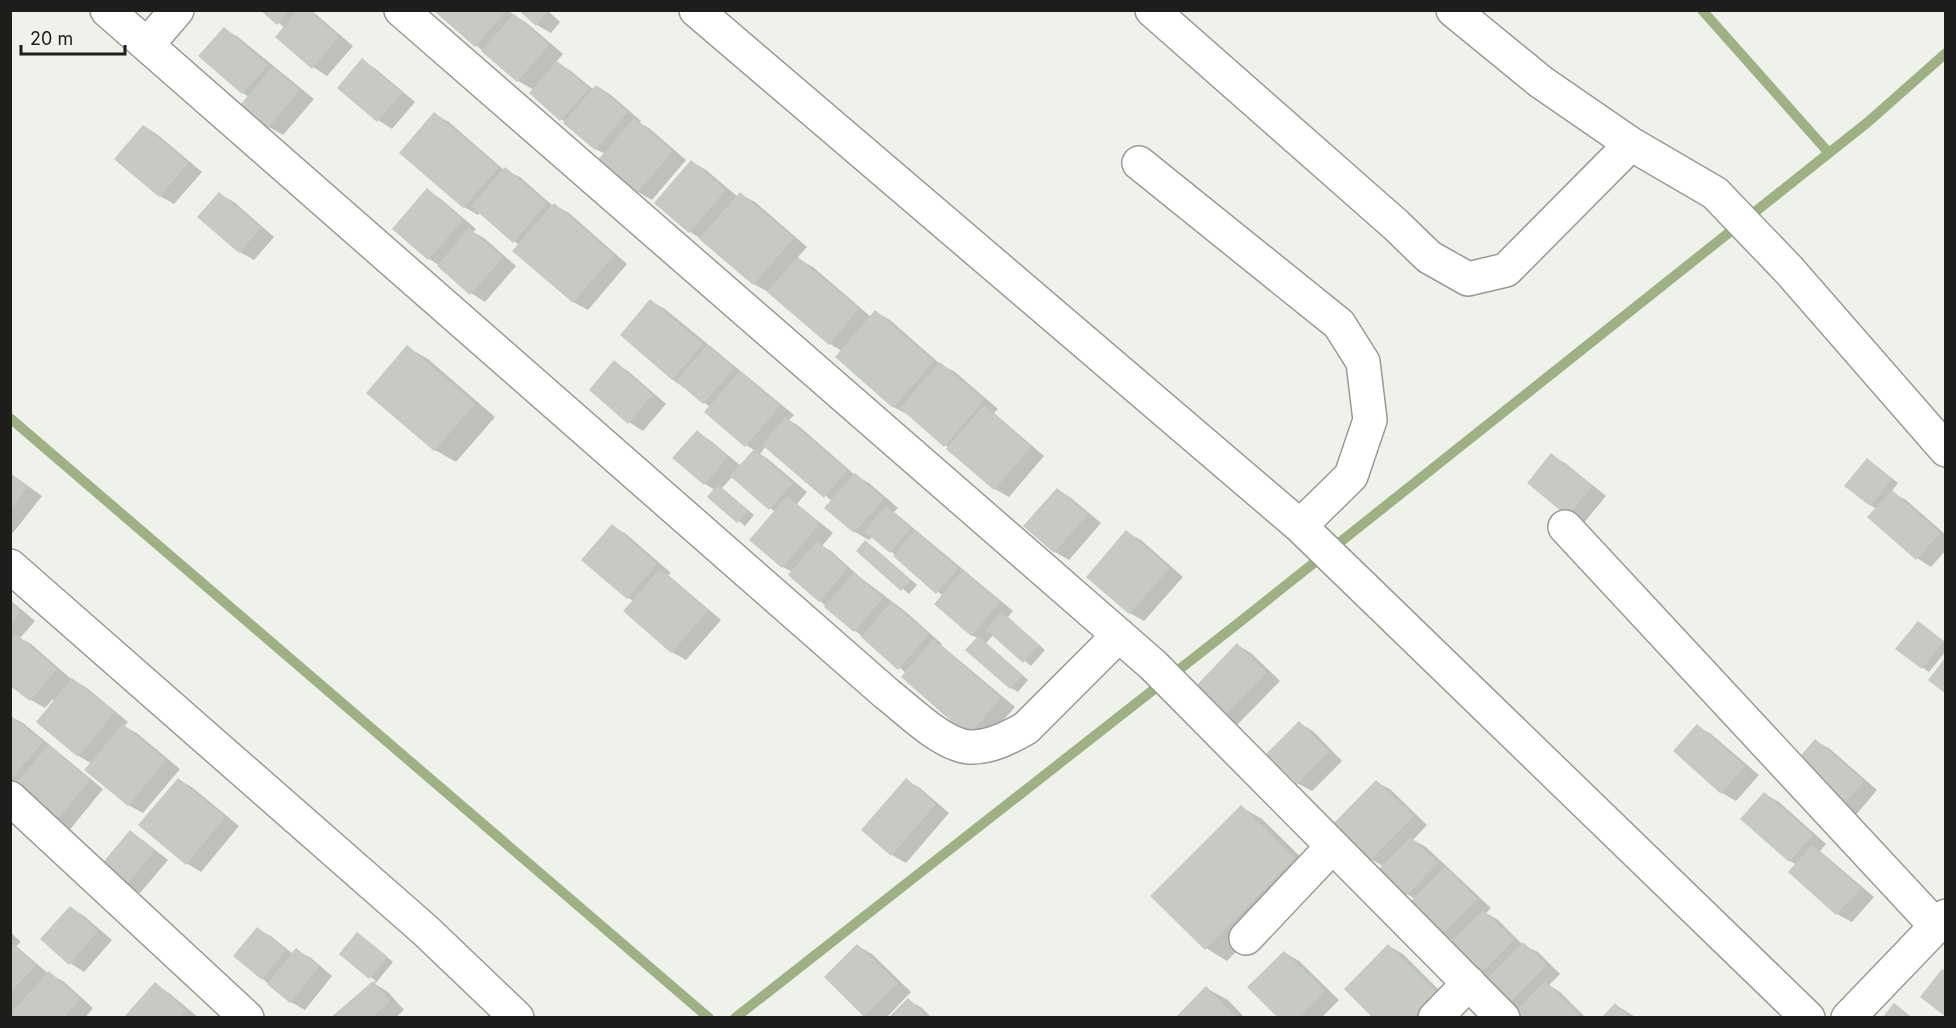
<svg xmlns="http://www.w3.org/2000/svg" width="1956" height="1028" viewBox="0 0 1956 1028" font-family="Inter,sans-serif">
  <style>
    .shadow { fill: #0003 }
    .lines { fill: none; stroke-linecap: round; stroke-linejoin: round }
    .stream { stroke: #9eb185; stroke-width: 10 }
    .building { fill: #c6cac2 }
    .minor-casing { stroke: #989c94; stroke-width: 36 }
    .minor { stroke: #fff; stroke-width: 33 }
  </style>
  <rect width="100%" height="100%" fill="#eef2ea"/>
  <!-- shadow -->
  <path class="shadow" d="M 263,10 L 311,10 L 353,46 L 327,76 L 313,67 L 285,28 Z
    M 435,10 L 507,10 L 528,24 L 563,54 L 556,62 L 571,71 L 594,90 L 597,86 L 611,95 L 641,121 L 640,123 L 649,128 L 686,160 L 652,200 L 638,192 L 605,154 L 596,149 L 531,93 L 534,90 L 518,81 Z
    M 520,10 L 547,10 L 560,22 L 551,33 L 537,25 Z
    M 224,29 L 238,37 L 314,99 L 283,135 L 269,127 L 249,97 L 243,93 Z
    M 362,60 L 376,69 L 415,102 L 392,129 L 378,120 Z
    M 434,114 L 449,122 L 504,170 L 520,177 L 553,206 L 554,205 L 569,213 L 627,264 L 588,310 L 573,302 L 519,245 L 480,213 L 478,215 L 464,207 Z
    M 144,126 L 158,135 L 202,172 L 174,204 L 160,196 L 116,159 Z
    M 692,162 L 706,170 L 738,197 L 740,194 L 755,202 L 807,247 L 797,258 L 813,267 L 871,317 L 876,312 L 890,320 L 940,364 L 955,372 L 998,409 L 994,413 L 1044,456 L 1009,497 L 995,489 L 949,448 L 908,415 L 894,407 L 837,357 L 842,351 L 830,344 L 768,292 L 754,284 L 703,240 L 690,232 L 656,203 Z
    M 427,190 L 441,199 L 476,229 L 473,232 L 484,238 L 516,266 L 485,302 L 471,293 L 439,265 L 429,259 Z
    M 219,194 L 234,202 L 274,237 L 254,260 L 240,252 Z
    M 650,301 L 665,309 L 794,415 L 789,420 L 800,427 L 855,475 L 869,483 L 898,508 L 894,512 L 1013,611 L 1008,617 L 1045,650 L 1031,666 L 993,635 L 986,643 L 1028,680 L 1018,692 L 1011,688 L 967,650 L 978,638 L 971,635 L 943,596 L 873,536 L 869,540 L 855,532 L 832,501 L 766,446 L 760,454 L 768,459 L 807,492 L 797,504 L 833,533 L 822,546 L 831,551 L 861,578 L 906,612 L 942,644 L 941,645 L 1015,707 L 983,743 L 906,673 L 820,601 L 792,572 L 783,567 L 775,512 L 732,477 L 722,488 L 754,515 L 745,526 L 709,497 L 715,490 L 705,484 L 697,432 L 711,441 L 741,466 L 754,450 L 746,445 L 710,407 L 672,379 Z
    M 407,347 L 428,359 L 495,417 L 456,462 L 435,450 Z
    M 614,362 L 628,371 L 666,404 L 643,431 L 629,422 Z
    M 1551,455 L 1565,463 L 1606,496 L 1583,524 L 1529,482 Z
    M 1874,464 L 1898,483 L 1891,492 L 1906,500 L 1946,535 L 1946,550 L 1931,567 L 1917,558 L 1877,509 L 1870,505 Z
    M 10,473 L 42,496 L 12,534 L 10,533 Z
    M 1057,489 L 1071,498 L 1101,523 L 1069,560 L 1055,552 L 1025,526 Z
    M 612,526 L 626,534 L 671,573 L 668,575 L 721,620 L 686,660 L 672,652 L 634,601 L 628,598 Z
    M 1126,532 L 1141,540 L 1183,577 L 1144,621 L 1130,613 L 1088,576 Z
    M 872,546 L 917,585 L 909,594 L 858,551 Z
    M 10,600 L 35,621 L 20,638 L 31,644 L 70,678 L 87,688 L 128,722 L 124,726 L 138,734 L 180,769 L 143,813 L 128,805 L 92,764 L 79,756 L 55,701 L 53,699 L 45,708 L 31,700 L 10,684 Z
    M 1925,627 L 1946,643 L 1946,651 L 1929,672 L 1923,668 Z
    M 1237,645 L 1251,653 L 1280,681 L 1237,725 L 1223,716 Z
    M 10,716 L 23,723 L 103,789 L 68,832 L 10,786 Z
    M 1299,723 L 1313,731 L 1342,761 L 1312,791 L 1297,783 Z
    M 1697,726 L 1711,734 L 1759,775 L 1736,801 L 1722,793 Z
    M 1816,741 L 1830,749 L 1877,790 L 1855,816 L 1794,766 Z
    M 178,779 L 193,788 L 239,826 L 201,872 L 186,863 Z
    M 906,780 L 920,788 L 949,813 L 906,863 L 892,855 Z
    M 1377,782 L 1391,790 L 1427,825 L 1413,840 L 1426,847 L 1491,908 L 1486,913 L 1498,920 L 1523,945 L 1538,952 L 1560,974 L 1549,985 L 1560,992 L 1586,1018 L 1518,1018 L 1519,1010 L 1508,1004 L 1489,979 L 1480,974 L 1454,941 L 1442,934 L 1415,899 L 1407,894 L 1384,867 L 1371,859 Z
    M 1765,794 L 1779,802 L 1826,844 L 1820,851 L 1874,897 L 1852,922 L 1837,914 L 1790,872 L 1797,865 L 1790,861 Z
    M 1241,807 L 1262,819 L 1315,871 L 1227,961 L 1206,948 Z
    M 130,832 L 144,841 L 168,860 L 140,893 L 126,885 Z
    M 70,907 L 84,916 L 112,940 L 84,972 L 70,963 Z
    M 258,929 L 272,937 L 293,954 L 296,950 L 311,958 L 332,976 L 305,1010 L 291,1002 L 263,979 Z
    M 10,932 L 21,942 L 16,946 L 49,974 L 63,981 L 93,1008 L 85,1018 L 16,1018 L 10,1013 Z
    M 364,938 L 393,962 L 375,984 L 388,992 L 404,1010 L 395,1018 L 332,1018 L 376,981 L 341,954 Z
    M 858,946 L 872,954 L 911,992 L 886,1018 L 865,1016 Z
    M 1389,946 L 1403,954 L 1458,1009 L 1450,1018 Z
    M 1284,952 L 1299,961 L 1339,1000 L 1321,1018 L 1280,1018 Z
    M 155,984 L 169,993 L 199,1018 L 125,1018 Z
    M 1206,988 L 1228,1000 L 1245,1018 L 1177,1018 Z
    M 908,1000 L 922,1008 L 932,1018 L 890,1018 Z
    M 1616,1005 L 1637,1018 L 1603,1018 Z"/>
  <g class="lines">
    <!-- stream -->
    <path class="stream" d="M 1702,10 L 1829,153
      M 10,418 L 709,1018
      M 735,1018 L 1241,621 L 1829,153 L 1868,122 L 1946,53"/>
  </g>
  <!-- building -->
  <path class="building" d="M 260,10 L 290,10 L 277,25 Z
    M 298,10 L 309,10 L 339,37 L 312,69 L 275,37 Z
    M 433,10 L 504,10 L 505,12 L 475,47 Z
    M 518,10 L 544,10 L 547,13 L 536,26 Z
    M 514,14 L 549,45 L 517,82 L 481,51 Z
    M 224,27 L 268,65 L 242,94 L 198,56 Z
    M 362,58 L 402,93 L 377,122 L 337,88 Z
    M 557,61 L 589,88 L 560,121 L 529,93 Z
    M 272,67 L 300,90 L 268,128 L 241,104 Z
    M 596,85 L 628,112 L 595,150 L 563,123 Z
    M 434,112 L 499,167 L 463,208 L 399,153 Z
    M 634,118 L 673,151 L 637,193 L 598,160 Z
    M 143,125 L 189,163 L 159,197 L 114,159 Z
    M 691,160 L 726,190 L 689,233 L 654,203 Z
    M 505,167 L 547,203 L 513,243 L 471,206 Z
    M 427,188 L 463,220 L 428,260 L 392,229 Z
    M 219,192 L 261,228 L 239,253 L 197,217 Z
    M 740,192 L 794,238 L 753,285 L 699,239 Z
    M 554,203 L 614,255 L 573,303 L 512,251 Z
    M 469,228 L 503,257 L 470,295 L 437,266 Z
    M 798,257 L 859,309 L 829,345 L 767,292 Z
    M 650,299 L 703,344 L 672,380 L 620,335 Z
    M 875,310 L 934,361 L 893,408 L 835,357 Z
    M 407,345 L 475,404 L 434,451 L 366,393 Z
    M 707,345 L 734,368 L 703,404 L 676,381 Z
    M 614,360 L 653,395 L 628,424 L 589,390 Z
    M 940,362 L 984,400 L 944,447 L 900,408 Z
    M 740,371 L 780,406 L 745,447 L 704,412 Z
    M 984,405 L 1031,447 L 994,490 L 946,449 Z
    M 785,417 L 847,470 L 824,498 L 762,445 Z
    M 697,430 L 728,457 L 704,485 L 672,458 Z
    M 754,449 L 793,483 L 769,510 L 730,476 Z
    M 1551,453 L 1592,486 L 1568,517 L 1527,483 Z
    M 1867,458 L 1892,479 L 1870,506 L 1844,486 Z
    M 10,473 L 28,487 L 10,510 Z
    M 855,473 L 884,499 L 854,533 L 824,508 Z
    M 718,484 L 748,511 L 737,523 L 707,497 Z
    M 1057,488 L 1088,514 L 1054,553 L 1023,526 Z
    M 1892,490 L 1940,533 L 1916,560 L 1867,517 Z
    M 787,496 L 820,524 L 782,568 L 749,540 Z
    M 886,506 L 911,528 L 890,553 L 864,531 Z
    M 612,524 L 657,564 L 627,599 L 581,560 Z
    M 915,530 L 958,568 L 936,594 L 893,556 Z
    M 1126,530 L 1170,568 L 1129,614 L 1086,577 Z
    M 865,540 L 911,580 L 901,591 L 856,551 Z
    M 817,541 L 848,568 L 819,602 L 788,575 Z
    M 660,569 L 708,611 L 671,653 L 623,611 Z
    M 963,570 L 1000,602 L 971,636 L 934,604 Z
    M 854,572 L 883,598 L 854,632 L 824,607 Z
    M 10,602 L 21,612 L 10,625 Z
    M 891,602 L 929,634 L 898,670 L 861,637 Z
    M 1001,612 L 1039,645 L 1023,663 L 986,630 Z
    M 1918,621 L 1944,641 L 1922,669 L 1895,649 Z
    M 16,634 L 57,669 L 30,701 L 10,686 L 10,641 Z
    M 978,636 L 1023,675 L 1010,689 L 965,650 Z
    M 933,639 L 1001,698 L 968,736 L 901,677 Z
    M 1237,643 L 1267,673 L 1222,718 L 1193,689 Z
    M 1946,657 L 1946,694 L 1928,680 Z
    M 72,678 L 115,712 L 78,757 L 36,722 Z
    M 10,715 L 43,742 L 10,781 Z
    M 1299,721 L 1329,752 L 1297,784 L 1266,754 Z
    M 123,724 L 166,760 L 128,806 L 84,770 Z
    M 1697,724 L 1745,766 L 1721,794 L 1673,751 Z
    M 1815,739 L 1864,781 L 1840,809 L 1792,766 Z
    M 48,745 L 90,780 L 53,825 L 11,790 Z
    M 178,778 L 225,817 L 186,865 L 138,825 Z
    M 906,778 L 936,804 L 891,856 L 861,830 Z
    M 1376,780 L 1414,816 L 1370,860 L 1333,824 Z
    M 1764,792 L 1813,835 L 1789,862 L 1740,819 Z
    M 1241,805 L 1295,858 L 1205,950 L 1150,896 Z
    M 130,830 L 155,851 L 125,886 L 100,866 Z
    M 1411,837 L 1438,863 L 1406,896 L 1379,869 Z
    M 1812,845 L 1861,888 L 1836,915 L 1788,872 Z
    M 1445,867 L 1478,899 L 1442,935 L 1409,903 Z
    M 70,906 L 98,931 L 69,965 L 40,939 Z
    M 1483,910 L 1514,940 L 1479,975 L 1448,945 Z
    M 257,927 L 286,950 L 262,980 L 233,956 Z
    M 357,932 L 388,957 L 369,979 L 339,954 Z
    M 10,942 L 36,965 L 10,993 Z
    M 1523,942 L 1547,965 L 1507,1005 L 1484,982 Z
    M 857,944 L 898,983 L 864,1017 L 824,977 Z
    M 1388,944 L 1445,1000 L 1428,1018 L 1373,1018 L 1344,989 Z
    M 296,948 L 319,967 L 290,1003 L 267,984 Z
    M 1284,951 L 1325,991 L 1299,1018 L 1278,1018 L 1247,987 Z
    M 1942,969 L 1946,971 L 1946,1017 L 1920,997 Z
    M 49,971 L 80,999 L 64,1018 L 14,1018 L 10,1014 Z
    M 373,981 L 390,1002 L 371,1018 L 330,1018 Z
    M 1545,981 L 1579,1014 L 1576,1018 L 1515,1018 L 1512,1015 Z
    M 155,982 L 186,1010 L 179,1018 L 123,1018 Z
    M 1206,986 L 1238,1018 L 1175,1018 Z
    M 908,998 L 928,1018 L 888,1018 Z
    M 1615,1003 L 1630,1018 L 1601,1018 Z
    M 1894,1003 L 1913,1018 L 1882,1018 Z"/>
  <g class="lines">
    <!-- minor casing -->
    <g class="minor-casing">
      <path id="minor" d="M 107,10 L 887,694 C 908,710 942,745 969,747 C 989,748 1009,738 1026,728 L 1119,635
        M 401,10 L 1153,665 L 1503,1018
        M 696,10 L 1300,526 L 1808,1018
        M 1152,10 L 1396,225 L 1429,257 L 1468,279 L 1506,270 L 1631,144
        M 1453,10 L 1541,82 L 1631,144 L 1715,193 L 1789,270 L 1946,450
        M 147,45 L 177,10
        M 1139,163 L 1339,324 L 1363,362 L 1370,420 L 1351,476 L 1300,526
        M 1565,527 L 1936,926
        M 10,566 L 426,931 L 517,1018
        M 10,798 L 247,1018
        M 1246,938 L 1332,847
        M 1435,1018 L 1469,983
        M 1848,1018 L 1946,916"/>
    </g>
    <!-- minor -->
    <use href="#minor" class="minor"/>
  </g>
  <!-- border -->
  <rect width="1956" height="1028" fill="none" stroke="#1d1e1b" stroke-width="24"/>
  <!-- scale -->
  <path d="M21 45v9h104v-9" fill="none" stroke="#1d1e1b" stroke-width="3"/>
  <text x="30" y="45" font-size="18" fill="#1d1e1b" stroke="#eef2ea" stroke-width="4.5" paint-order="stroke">20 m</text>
</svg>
